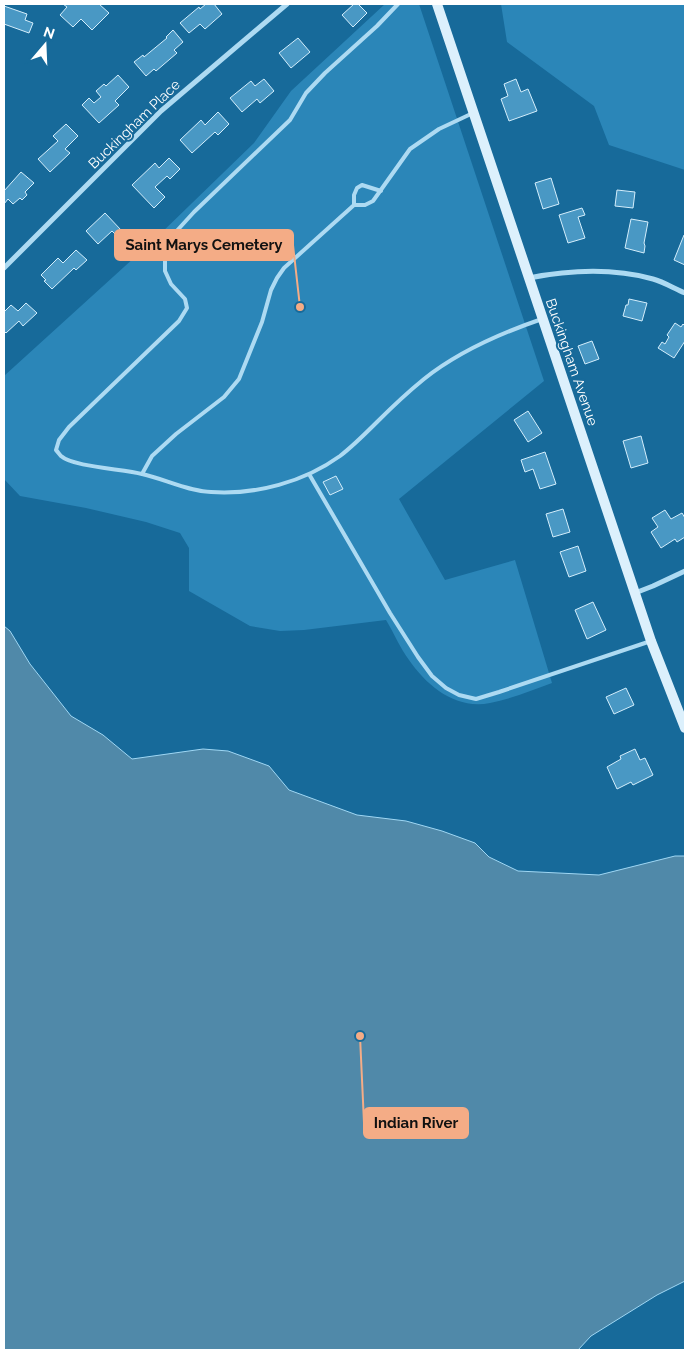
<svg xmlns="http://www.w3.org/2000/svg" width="689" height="1354" viewBox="0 0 689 1354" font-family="Raleway,sans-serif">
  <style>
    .green { fill: #2b86b8 }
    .water { fill: #5089a9; stroke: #9fd7f4 }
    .building { fill: #4998c4; stroke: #d4eefc }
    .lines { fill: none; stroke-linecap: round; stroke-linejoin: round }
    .lane { stroke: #addaf2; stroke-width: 4 }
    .street { stroke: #addaf2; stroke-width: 5 }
    .secondary { stroke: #dcf0fc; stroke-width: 10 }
    .labels { text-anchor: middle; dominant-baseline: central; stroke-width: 4; stroke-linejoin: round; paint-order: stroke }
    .street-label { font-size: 14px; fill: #fff; stroke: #176a9a }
    .leader { fill: none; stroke: #f4ac86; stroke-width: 2 }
    .callout-dot { fill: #f4ac86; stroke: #176a9a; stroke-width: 2 }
    .callout { fill: #f4ac86; stroke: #f4ac86; stroke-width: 2 }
    .callout-label { font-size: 15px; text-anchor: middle; font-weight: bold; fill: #111 }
  </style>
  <rect width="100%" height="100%" fill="#176a9a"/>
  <!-- green -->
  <path class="green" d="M 385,4 L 419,4 L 544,381 L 399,499 L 445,580 L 515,560 L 552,683 C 532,690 511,699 490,703 C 456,710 427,686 409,660 C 400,648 394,633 386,620 L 304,630 L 280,631 L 250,626 L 189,591 L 189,548 L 180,533 L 146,522 L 86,508 L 20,496 L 4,479 L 4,376 L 157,237 L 254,143 L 291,91 Z
    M 501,4 L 685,4 L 685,170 L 609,145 L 594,106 L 507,42 Z"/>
  <!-- water -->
  <path class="water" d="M 4,626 L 10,631 L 30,664 L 71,716 L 103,735 L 132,759 L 203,749 L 228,751 L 269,766 L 289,790 L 357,815 L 406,821 L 442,831 L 475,843 L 489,857 L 518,871 L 599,875 L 675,856 L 685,856 L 685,1281 L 657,1295 L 591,1336 L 578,1350 L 4,1350 Z"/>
  <!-- building -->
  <path class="building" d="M 63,4 L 99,4 L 109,13 L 92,30 L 81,19 L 73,27 L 60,15 L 67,7 Z
    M 206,4 L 214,4 L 222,14 L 205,29 L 200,24 L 189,33 L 180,23 L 199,7 L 200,9 Z
    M 354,4 L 358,4 L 367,13 L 353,27 L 342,15 Z
    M 4,6 L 27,14 L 25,20 L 33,23 L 29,33 L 4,24 Z
    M 173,30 L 183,42 L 174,50 L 177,53 L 156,71 L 154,69 L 146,76 L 134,62 L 143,55 L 144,57 L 167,38 L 166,37 Z
    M 298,38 L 310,52 L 291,68 L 279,53 Z
    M 118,75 L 129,87 L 115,101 L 119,105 L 99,123 L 82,105 L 89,98 L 94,103 L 101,97 L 96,91 L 104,84 L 106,86 Z
    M 264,79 L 274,91 L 260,103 L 257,99 L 242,112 L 230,98 L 251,81 L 255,86 Z
    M 516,79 L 521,92 L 528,89 L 537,111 L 509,121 L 501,99 L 508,96 L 504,84 Z
    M 218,112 L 229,124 L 218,135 L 215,132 L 192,153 L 180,140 L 201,120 L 205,125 Z
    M 66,124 L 78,136 L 65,149 L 70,153 L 50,172 L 38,159 L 58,141 L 53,136 Z
    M 169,158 L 180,169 L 170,179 L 167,176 L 155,187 L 165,197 L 154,208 L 132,185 L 155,163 L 159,168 Z
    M 21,172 L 34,183 L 25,192 L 27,195 L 22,200 L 20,198 L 13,204 L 8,199 L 4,204 L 4,191 Z
    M 551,178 L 559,204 L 543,209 L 535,183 Z
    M 617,190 L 635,192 L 633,208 L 615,206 Z
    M 582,208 L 585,215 L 578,217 L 585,238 L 568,243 L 559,215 Z
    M 105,213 L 121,230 L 116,235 L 112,231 L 98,244 L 86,231 Z
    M 631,219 L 648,222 L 644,243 L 645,246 L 644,253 L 625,248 Z
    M 684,235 L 685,236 L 685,265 L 674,260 Z
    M 76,250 L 87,260 L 76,270 L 74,268 L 52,289 L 44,281 L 46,280 L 41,275 L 58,258 L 63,263 Z
    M 629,299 L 647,303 L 642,321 L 623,316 L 626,305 L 628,305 Z
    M 26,303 L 37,313 L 23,326 L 19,321 L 6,333 L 4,331 L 4,312 L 11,305 L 18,311 Z
    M 675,323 L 681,327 L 683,324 L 685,326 L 685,341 L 674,358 L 658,348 L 662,342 L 665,344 L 669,337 L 667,335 Z
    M 592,341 L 599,359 L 585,364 L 578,346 Z
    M 528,411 L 542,433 L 528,442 L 514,420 Z
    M 641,436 L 648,463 L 631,468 L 623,441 Z
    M 545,452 L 556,484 L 540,489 L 533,469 L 525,472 L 521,460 Z
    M 336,476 L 343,489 L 330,495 L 323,482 Z
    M 563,509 L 570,532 L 553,537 L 546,514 Z
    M 665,510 L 671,519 L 682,513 L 685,518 L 685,537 L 677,542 L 675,539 L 661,548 L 651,532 L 658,527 L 652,518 Z
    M 578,546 L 586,571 L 569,577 L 560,552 Z
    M 593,602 L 606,630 L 587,639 L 575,610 Z
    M 626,688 L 634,705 L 614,714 L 606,697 Z
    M 635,749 L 640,760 L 645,758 L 653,775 L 633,785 L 631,782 L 617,789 L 607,767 L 621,759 L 620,756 Z"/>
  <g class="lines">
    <!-- lane -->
    <path class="lane" d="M 398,4 L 377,26 L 325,73 L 306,93 L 290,120 L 194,212 L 173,235 L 165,254 L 165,271 L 171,284 L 185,299 L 187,308 L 179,321 L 69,427 L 59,440 L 56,450 C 58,452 59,454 61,456 C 73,467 124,469 142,474 C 165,479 187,491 211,492 C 256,495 304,482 340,456 C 353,446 365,434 377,422 C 392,407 408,392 424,379 C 459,351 501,333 542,319
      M 354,205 L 354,195 L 357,188 L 362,185 L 381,191
      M 142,474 L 152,456 L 176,434 L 224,397 L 239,379 L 262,322 L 271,290 L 277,278 L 284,268 L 354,205 L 365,205 L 373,201 L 410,149 L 439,129 L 473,113
      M 309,474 L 390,613 L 418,657 L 432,676 L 446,688 L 459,695 L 476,699 L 499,692 L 651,641"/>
    <!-- street -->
    <path class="street" d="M 4,268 L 161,111 L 287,4
      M 529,278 C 570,270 613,268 653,279 C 664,282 675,289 685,293
      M 635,593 L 653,586 L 685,571"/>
    <!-- secondary -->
    <path class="secondary" d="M 437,4 L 651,641 L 685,728"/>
  </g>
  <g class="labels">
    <!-- street labels -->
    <g class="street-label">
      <text transform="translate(134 124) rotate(-44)">Buckingham Place</text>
      <text transform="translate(572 362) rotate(71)">Buckingham Avenue</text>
    </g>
  </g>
  <!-- callouts -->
  <path class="leader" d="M300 307L293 245M360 1036L364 1123"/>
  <g class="callout-dot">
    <circle cx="300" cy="307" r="5"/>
    <circle cx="360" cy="1036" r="5"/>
  </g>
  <g class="callout">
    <rect x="115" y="230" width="178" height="30" rx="5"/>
    <rect x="364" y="1108" width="104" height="30" rx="5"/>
  </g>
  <g class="callout-label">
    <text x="204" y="250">Saint Marys Cemetery</text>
    <text x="416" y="1128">Indian River</text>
  </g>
  <!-- border -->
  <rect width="689" height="1354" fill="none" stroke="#ffffff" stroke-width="10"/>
  <!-- north arrow -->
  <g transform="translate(45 45) rotate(19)" stroke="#176a9a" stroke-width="4" paint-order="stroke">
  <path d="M0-4L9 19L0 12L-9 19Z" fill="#ffffff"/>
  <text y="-8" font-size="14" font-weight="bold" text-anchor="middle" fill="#ffffff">N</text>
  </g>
</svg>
